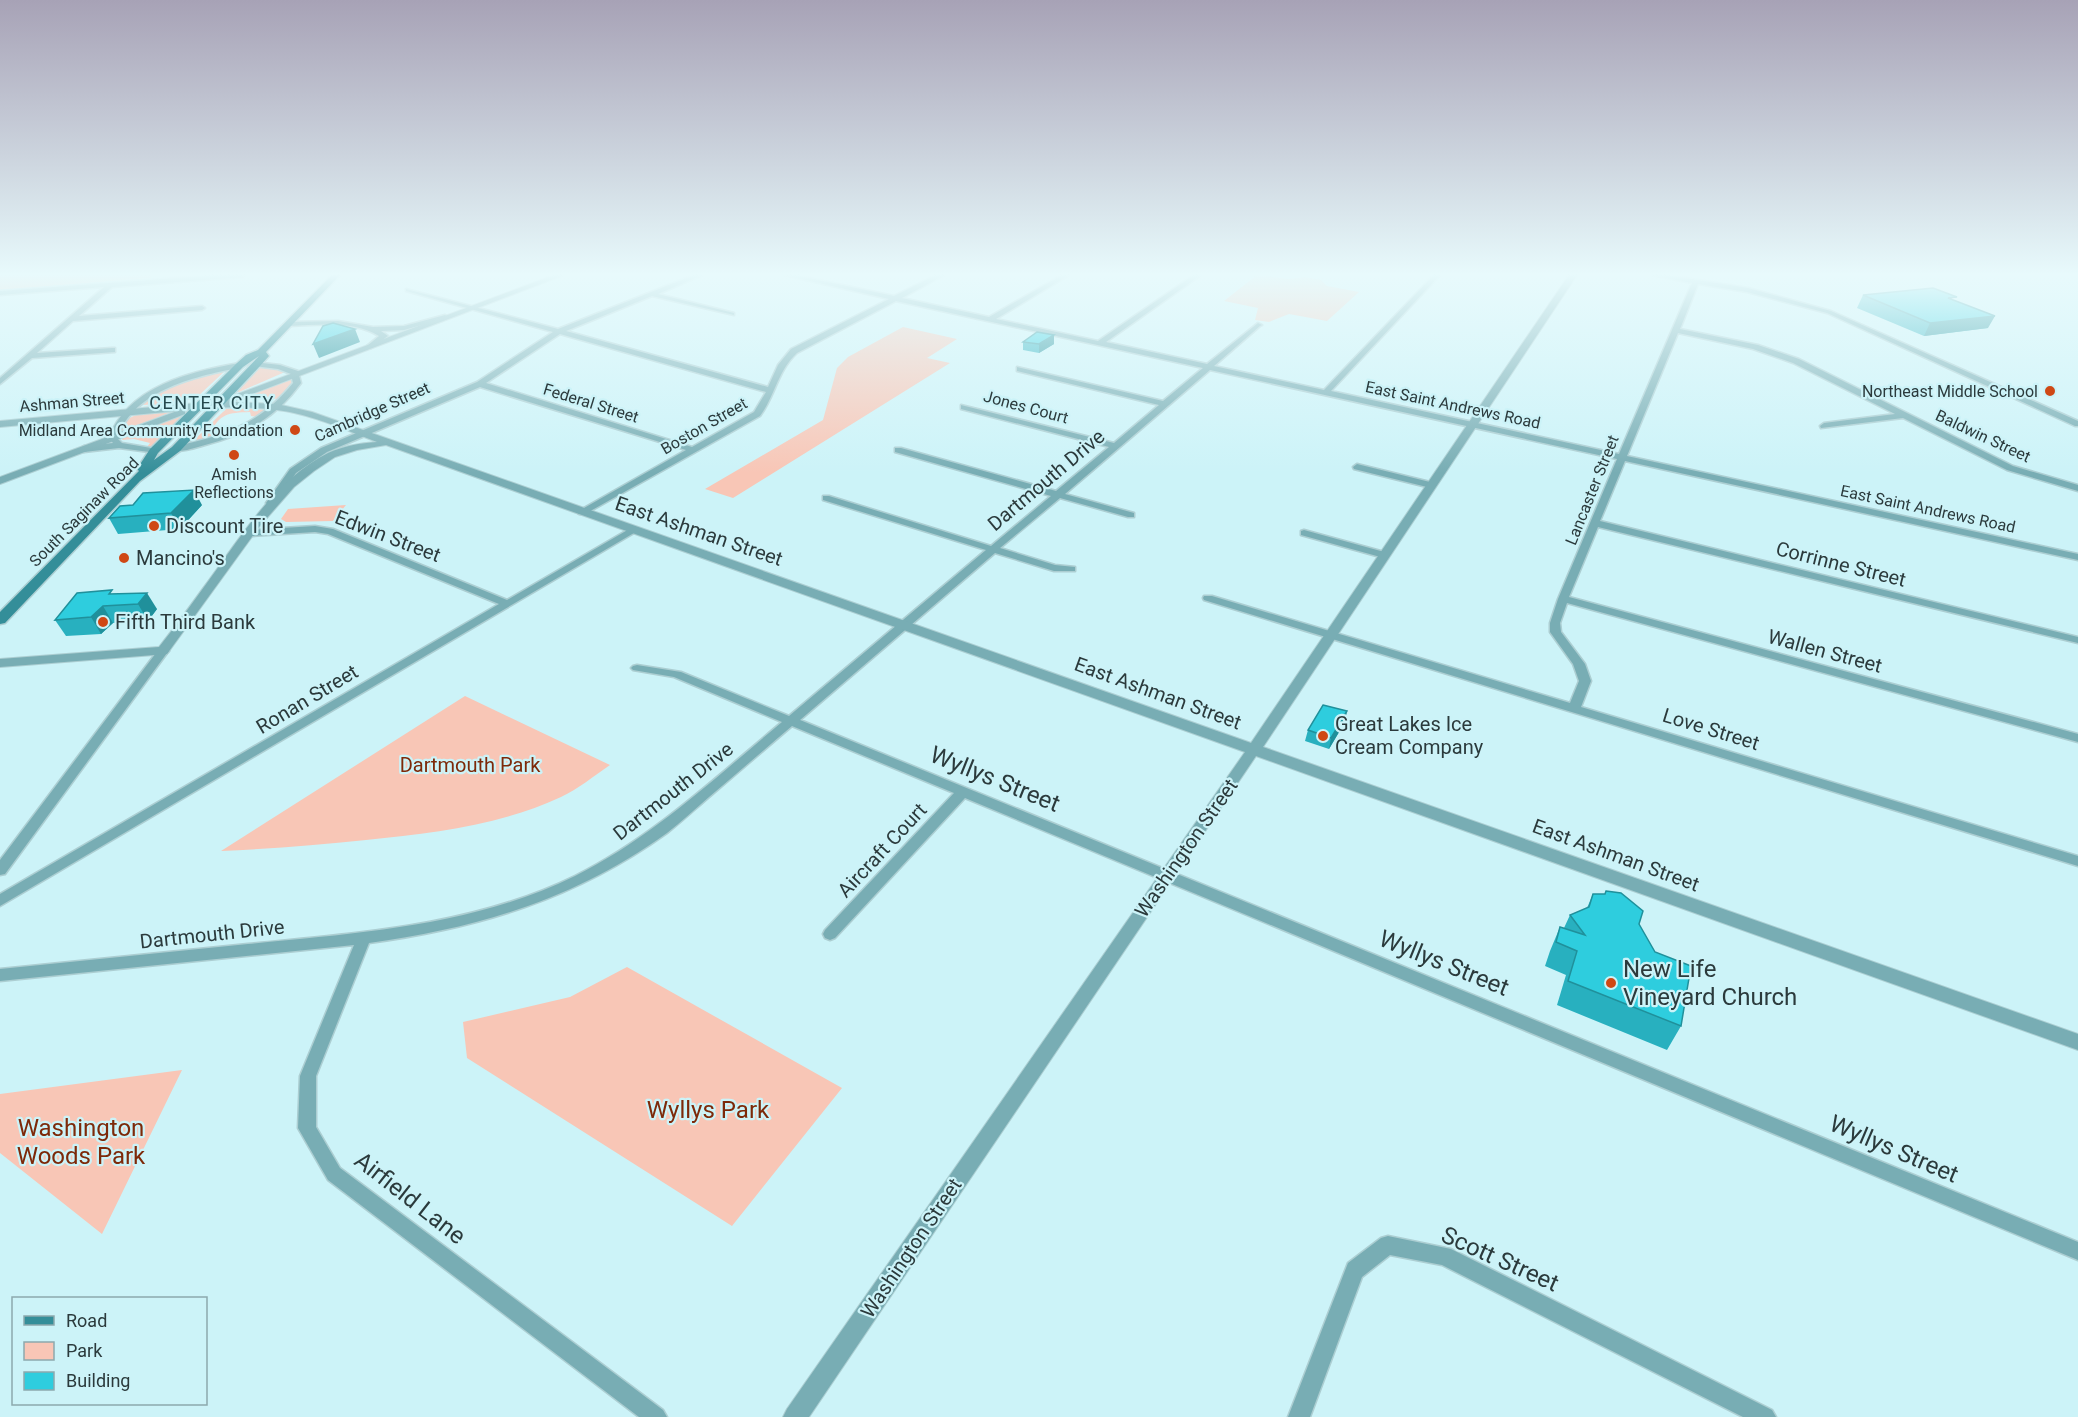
<svg xmlns="http://www.w3.org/2000/svg" width="2078" height="1417" viewBox="0 0 2078 1417" font-family="Roboto,sans-serif">
  <style>
    .green { fill: #f8c6b6 }
    .lines { fill: none; stroke-linecap: round; stroke-linejoin: round }
    .minor-casing { stroke: #acced2; stroke-width: 3 }
    .tertiary-casing { stroke: #acced2; stroke-width: 2 }
    .secondary-casing { stroke: #acced2; stroke-width: 3 }
    .minor { fill: #78adb4; fill-rule: evenodd }
    .tertiary { fill: #78adb4; fill-rule: evenodd }
    .secondary { fill: #348e99; fill-rule: evenodd }
    .wall { fill: #28b0bf }
    .shaded-wall { fill: #20909b }
    .building { fill: #2ecdde; stroke: #20909b; stroke-width: 1.5 }
    .poi-dot { fill: #cf4815; stroke: #ccf3f8; stroke-width: 2 }
    .labels { text-anchor: middle; dominant-baseline: central; stroke-width: 4.5; stroke-linejoin: round; paint-order: stroke }
    .far-poi-label { font-size: 16px; fill: #2b3a3c; stroke: #ccf3f8; text-anchor: end }
    .far-street-label { font-size: 16px; fill: #2b3a3c; stroke: #ccf3f8 }
    .far-neighbourhood-label { font-size: 18px; letter-spacing: 1.5px; fill: #27494e; stroke: #ccf3f8 }
    .street-label { font-size: 20px; fill: #2b3a3c; stroke: #ccf3f8 }
    .poi-label { font-size: 20px; fill: #2b3a3c; stroke: #ccf3f8; text-anchor: start }
    .park-label { font-size: 20px; fill: #7d2909; stroke: #ccf3f8 }
    .near-street-label { font-size: 24px; fill: #2b3a3c; stroke: #ccf3f8 }
    .near-poi-label { font-size: 24px; fill: #2b3a3c; stroke: #ccf3f8; text-anchor: start }
    .near-park-label { font-size: 24px; fill: #7d2909; stroke: #ccf3f8 }
  </style>
  <rect width="100%" height="100%" fill="#ccf3f8"/>
  <!-- green -->
  <path class="green" d="M 0,275 L 154,275 L 150,278 L 0,290 Z
    M 1257,275 L 1289,279 L 1305,277 L 1321,280 L 1327,286 L 1359,292 L 1327,321 L 1289,314 L 1269,322 L 1255,320 L 1258,308 L 1224,301 Z
    M 903,327 L 957,339 L 927,358 L 950,363 L 733,498 L 705,489 L 823,420 L 837,368 L 848,357 Z
    M 260,366 L 275,368 L 285,372 L 239,392 L 235,392 Z
    M 226,370 L 195,399 L 162,403 L 189,401 L 141,407 L 158,404 L 143,405 C 169,381 193,378 226,370 Z
    M 290,378 L 293,379 L 291,385 L 279,399 L 243,397 Z
    M 241,408 L 268,410 L 259,417 L 251,416 L 250,412 C 228,413 220,413 210,434 L 226,433 L 250,420 L 255,420 L 242,429 L 190,444 L 226,409 Z
    M 171,412 L 119,433 C 124,411 153,411 171,412 Z
    M 182,414 L 185,414 L 153,447 L 147,447 L 150,443 L 134,439 L 122,440 L 123,437 Z
    M 346,505 L 333,521 L 286,522 L 281,519 L 288,509 Z
    M 465,696 L 610,765 C 594,776 578,789 561,797 C 498,826 434,833 366,840 C 318,845 270,849 221,851 Z
    M 627,967 L 842,1088 L 732,1226 L 467,1058 L 463,1022 L 570,997 Z
    M 182,1070 L 102,1234 L 0,1153 L 0,1094 Z"/>
  <g class="lines">
    <!-- minor casing -->
    <g class="minor-casing">
      <path id="minor" d="M 217,275 L 245,275 L 242,277 L 112,287 L 79,316 L 202,306 L 205,308 L 202,310 L 73,321 L 37,353 L 112,348 L 115,348 L 115,352 L 32,358 L 0,384 L 0,378 L 104,287 L 0,295 L 0,291 Z
        M 694,275 L 702,275 L 658,294 L 734,313 L 734,315 L 652,296 L 566,331 L 768,387 L 778,365 L 791,349 L 889,299 L 784,275 L 795,275 L 894,296 L 936,275 L 944,275 L 902,298 L 989,317 L 1062,275 L 1069,275 L 996,319 L 1098,341 L 1194,275 L 1201,275 L 1106,342 L 1207,364 L 1258,323 L 1262,325 L 1260,326 L 1214,366 L 1324,390 L 1434,275 L 1440,275 L 1331,391 L 1619,454 L 1692,283 L 1652,275 L 1666,275 L 1748,288 L 1831,311 L 2078,421 L 2078,426 L 2075,426 L 1827,313 L 1747,292 L 1698,284 L 1680,329 L 1758,345 L 1799,359 L 2013,466 L 2078,485 L 2078,491 L 2007,470 L 1903,418 L 1821,428 L 1820,426 L 1824,423 L 1895,414 L 1793,363 L 1753,349 L 1678,333 L 1627,456 L 2078,554 L 2078,560 L 1625,461 L 1600,521 L 2078,637 L 2078,643 L 1598,527 L 1569,597 L 2078,734 L 2078,742 L 1567,603 L 1560,623 L 1561,632 L 1585,664 L 1591,681 L 1581,707 L 2078,856 L 2078,866 L 1204,600 L 1203,598 L 1204,596 L 1212,596 L 1570,703 L 1579,681 L 1573,664 L 1550,632 L 1550,623 L 1558,599 L 1617,459 L 1210,370 L 1065,494 L 1134,513 L 1134,517 L 1128,517 L 1060,498 L 1000,548 L 1055,565 L 1075,567 L 1075,571 L 1054,571 L 995,553 L 800,720 L 2078,1242 L 2078,1260 L 965,798 L 835,938 L 830,940 L 825,938 L 823,934 L 825,930 L 954,793 L 792,726 C 764,750 736,774 709,797 C 695,809 681,822 667,833 C 575,899 479,928 369,943 L 316,1076 L 316,1127 L 340,1168 L 663,1410 L 667,1417 L 639,1417 L 328,1180 L 298,1128 L 300,1076 L 354,945 L 0,981 L 0,969 C 83,961 166,952 248,944 C 359,933 473,926 575,876 C 653,837 716,777 782,722 L 674,677 L 633,670 L 631,668 L 633,666 L 637,665 L 681,672 L 789,716 L 986,550 L 823,500 L 823,496 L 829,496 L 991,546 L 1051,496 L 895,452 L 895,448 L 901,448 L 1056,491 L 1109,447 L 961,409 L 961,405 L 1114,443 L 1159,405 L 1017,371 L 1017,367 L 1163,401 L 1203,368 L 896,301 L 797,353 C 778,370 775,396 760,416 L 585,514 L 579,514 L 577,512 L 686,450 L 480,387 L 327,452 L 296,473 L 274,505 L 268,505 L 266,503 L 290,469 L 321,448 L 477,382 L 553,332 L 406,291 L 406,289 L 558,329 ZM 560,334 L 766,392 L 754,412 L 692,447 L 486,383 Z
        M 445,315 L 448,317 L 447,318 L 404,330 L 381,331 L 388,336 L 371,348 L 367,346 L 379,336 C 353,320 318,325 289,326 L 285,324 L 289,322 L 338,321 L 373,327 L 404,326 Z
        M 254,362 L 280,365 L 298,371 L 301,383 C 276,417 246,435 205,445 C 195,448 183,452 173,451 L 173,447 C 225,435 258,426 293,383 L 291,374 L 278,369 L 254,366 Z
        M 240,363 L 243,363 L 243,367 C 198,376 135,388 117,438 L 122,443 L 157,449 L 157,453 L 119,448 L 84,452 L 80,449 L 84,446 L 113,443 L 109,438 C 128,386 192,371 240,363 Z
        M 1357,464 L 1434,483 L 1436,485 L 1431,488 L 1354,469 L 1353,467 Z
        M 315,526 L 333,529 L 507,600 L 631,528 L 637,528 L 639,530 L 0,906 L 0,894 L 499,604 L 328,534 L 315,532 L 250,536 L 245,533 L 250,530 Z
        M 1304,530 L 1388,553 L 1389,555 L 1384,558 L 1301,535 L 1301,531 Z
        M 163,648 L 167,649 L 169,651 L 167,653 L 5,874 L 0,875 L 0,860 L 159,649 Z
        M 1388,1236 L 1451,1249 L 1772,1410 L 1776,1417 L 1743,1417 L 1442,1265 L 1390,1255 L 1362,1277 L 1310,1417 L 1288,1417 L 1348,1263 L 1381,1238 Z"/>
    </g>
    <!-- tertiary casing -->
    <g class="tertiary-casing">
      <path id="tertiary" d="M 554,275 L 564,275 L 231,402 L 277,404 L 312,412 L 1251,743 L 1569,275 L 1577,275 L 1263,747 L 2078,1034 L 2078,1050 L 1256,756 L 809,1417 L 783,1417 L 787,1409 L 1245,752 L 386,445 L 357,450 L 335,457 L 314,471 L 294,487 L 259,527 L 167,654 L 0,667 L 0,659 L 159,647 C 179,622 198,595 217,569 C 247,527 280,477 328,453 C 344,446 360,443 377,442 C 345,430 311,414 277,410 C 246,406 215,407 185,410 L 185,414 L 0,484 L 0,477 L 177,411 L 0,427 L 0,421 L 219,401 Z"/>
    </g>
    <!-- secondary casing -->
    <g class="secondary-casing">
      <path id="secondary" d="M 332,275 L 340,275 L 266,352 L 269,356 L 260,366 L 180,451 L 140,481 L 5,623 L 0,624 L 0,612 L 139,471 L 137,469 L 150,449 L 237,363 L 246,355 L 258,350 ZM 259,356 L 172,447 L 154,460 L 158,453 L 243,367 Z"/>
    </g>
    <!-- minor -->
    <use href="#minor" class="minor"/>
    <!-- tertiary -->
    <use href="#tertiary" class="tertiary"/>
    <!-- secondary -->
    <use href="#secondary" class="secondary"/>
  </g>
  <!-- wall -->
  <path class="wall" d="M 1863,295 L 1955,300 L 1988,328 L 1924,336 L 1857,308 Z
    M 1023,342 L 1054,344 L 1039,353 L 1023,350 Z
    M 202,505 L 180,529 L 118,534 L 109,518 Z
    M 114,594 L 157,609 L 148,621 L 113,623 L 101,634 L 66,636 L 55,620 Z
    M 1345,722 L 1329,749 L 1305,741 L 1308,730 Z
    M 1593,894 L 1639,924 L 1681,1026 L 1667,1050 L 1557,1005 L 1566,975 L 1545,966 L 1550,951 L 1560,927 L 1564,928 L 1570,915 L 1587,908 Z"/>
  <!-- shaded-wall -->
  <path class="shaded-wall" d="M 1995,316 L 1988,328 L 1924,336 L 1930,323 Z
    M 355,329 L 360,342 L 319,358 L 313,344 Z
    M 1054,335 L 1054,344 L 1039,353 L 1039,344 Z
    M 194,490 L 202,505 L 180,529 L 171,513 Z
    M 147,593 L 157,609 L 148,621 L 138,604 Z
    M 103,606 L 113,623 L 101,634 L 91,617 Z
    M 1347,711 L 1345,722 L 1329,749 L 1331,738 Z"/>
  <!-- building -->
  <path class="building" d="M 1933,288 L 1957,297 L 1948,298 L 1995,316 L 1930,323 L 1863,295 Z
    M 333,323 L 355,329 L 313,344 L 323,326 Z
    M 1037,332 L 1054,335 L 1039,344 L 1023,342 Z
    M 194,490 L 171,513 L 109,518 L 120,506 L 133,505 L 143,493 Z
    M 112,590 L 109,594 L 147,593 L 138,604 L 103,606 L 91,617 L 55,620 L 77,593 Z
    M 1323,705 L 1347,711 L 1331,738 L 1308,730 Z
    M 1606,891 L 1621,893 L 1643,911 L 1639,924 L 1655,952 L 1691,966 L 1681,1026 L 1568,981 L 1577,951 L 1556,942 L 1560,927 L 1585,935 L 1570,915 L 1589,907 L 1593,894 L 1605,894 Z"/>
  <!-- sky -->
  <linearGradient id="sky" x2="0" y2="1"><stop stop-color="#a7a2b6"/><stop offset="0.58" stop-color="#e8fafc"/><stop offset="1" stop-color="#e8fafc" stop-opacity="0"/></linearGradient>
  <rect width="2078" height="473" fill="url(#sky)"/>
  <!-- markers -->
  <g class="poi-dot">
    <circle cx="2050" cy="391" r="6"/>
    <circle cx="295" cy="430" r="6"/>
    <circle cx="234" cy="455" r="6"/>
    <circle cx="154" cy="526" r="6"/>
    <circle cx="124" cy="558" r="6"/>
    <circle cx="103" cy="622" r="6"/>
    <circle cx="1323" cy="736" r="6"/>
    <circle cx="1611" cy="983" r="6"/>
  </g>
  <g class="labels">
    <!-- far-poi labels -->
    <g class="far-poi-label">
      <text x="2038" y="391">Northeast Middle School</text>
      <text x="283" y="430">Midland Area Community Foundation</text>
      <text x="234" y="474" text-anchor="middle">Amish<tspan x="234" dy="18">Reflections</tspan></text>
    </g>
    <!-- far-street labels -->
    <g class="far-street-label">
      <text transform="translate(72 402) rotate(-5)">Ashman Street</text>
      <text transform="translate(591 403) rotate(17)">Federal Street</text>
      <text transform="translate(1453 405) rotate(12)">East Saint Andrews Road</text>
      <text transform="translate(1026 407) rotate(15)">Jones Court</text>
      <text transform="translate(372 412) rotate(-24)">Cambridge Street</text>
      <text transform="translate(704 426) rotate(-30)">Boston Street</text>
      <text transform="translate(1983 436) rotate(25)">Baldwin Street</text>
      <text transform="translate(1592 490) rotate(-68)">Lancaster Street</text>
      <text transform="translate(1928 509) rotate(12)">East Saint Andrews Road</text>
      <text transform="translate(84 512) rotate(-45)">South Saginaw Road</text>
    </g>
    <!-- far-neighbourhood labels -->
    <g class="far-neighbourhood-label">
      <text x="212" y="402">CENTER CITY</text>
    </g>
    <!-- street labels -->
    <g class="street-label">
      <text transform="translate(1046 480) rotate(-40)">Dartmouth Drive</text>
      <text transform="translate(699 531) rotate(19)">East Ashman Street</text>
      <text transform="translate(388 536) rotate(21)">Edwin Street</text>
      <text transform="translate(1841 564) rotate(14)">Corrinne Street</text>
      <text transform="translate(1825 651) rotate(15)">Wallen Street</text>
      <text transform="translate(1158 693) rotate(20)">East Ashman Street</text>
      <text transform="translate(307 699) rotate(-31)">Ronan Street</text>
      <text transform="translate(1711 729) rotate(17)">Love Street</text>
      <text transform="translate(673 791) rotate(-38)">Dartmouth Drive</text>
      <text transform="translate(1186 848) rotate(-55)">Washington Street</text>
      <text transform="translate(882 850) rotate(-47)">Aircraft Court</text>
      <text transform="translate(1616 855) rotate(20)">East Ashman Street</text>
      <text transform="translate(212 934) rotate(-6)">Dartmouth Drive</text>
      <text transform="translate(911 1248) rotate(-56)">Washington Street</text>
    </g>
    <!-- poi labels -->
    <g class="poi-label">
      <text x="166" y="526">Discount Tire</text>
      <text x="136" y="558">Mancino's</text>
      <text x="115" y="622">Fifth Third Bank</text>
      <text x="1335" y="724">Great Lakes Ice<tspan x="1335" dy="23">Cream Company</tspan></text>
    </g>
    <!-- park labels -->
    <g class="park-label">
      <text x="470" y="765">Dartmouth Park</text>
    </g>
    <!-- near-street labels -->
    <g class="near-street-label">
      <text transform="translate(995 779) rotate(22)">Wyllys Street</text>
      <text transform="translate(1444 963) rotate(22)">Wyllys Street</text>
      <text transform="translate(1894 1149) rotate(23)">Wyllys Street</text>
      <text transform="translate(410 1198) rotate(38)">Airfield Lane</text>
      <text transform="translate(1500 1259) rotate(24)">Scott Street</text>
    </g>
    <!-- near-poi labels -->
    <g class="near-poi-label">
      <text x="1623" y="969">New Life<tspan x="1623" dy="28">Vineyard Church</tspan></text>
    </g>
    <!-- near-park labels -->
    <g class="near-park-label">
      <text x="708" y="1110">Wyllys Park</text>
      <text x="81" y="1128">Washington<tspan x="81" dy="28">Woods Park</tspan></text>
    </g>
  </g>
  <!-- legend -->
  <rect x="12" y="1297" width="195" height="108" fill="#ccf3f8" stroke="#8ca9ad" stroke-width="1.5"/>
  <rect x="24" y="1316" width="30" height="9" fill="#348e99" stroke="#8ca9ad" stroke-width="1.5"/>
  <text x="66" y="1327" font-size="18" fill="#2b3a3c">Road</text>
  <rect x="24" y="1342" width="30" height="18" fill="#f8c6b6" stroke="#8ca9ad" stroke-width="1.5"/>
  <text x="66" y="1357" font-size="18" fill="#2b3a3c">Park</text>
  <rect x="24" y="1372" width="30" height="18" fill="#2ecdde" stroke="#8ca9ad" stroke-width="1.5"/>
  <text x="66" y="1387" font-size="18" fill="#2b3a3c">Building</text>
</svg>
